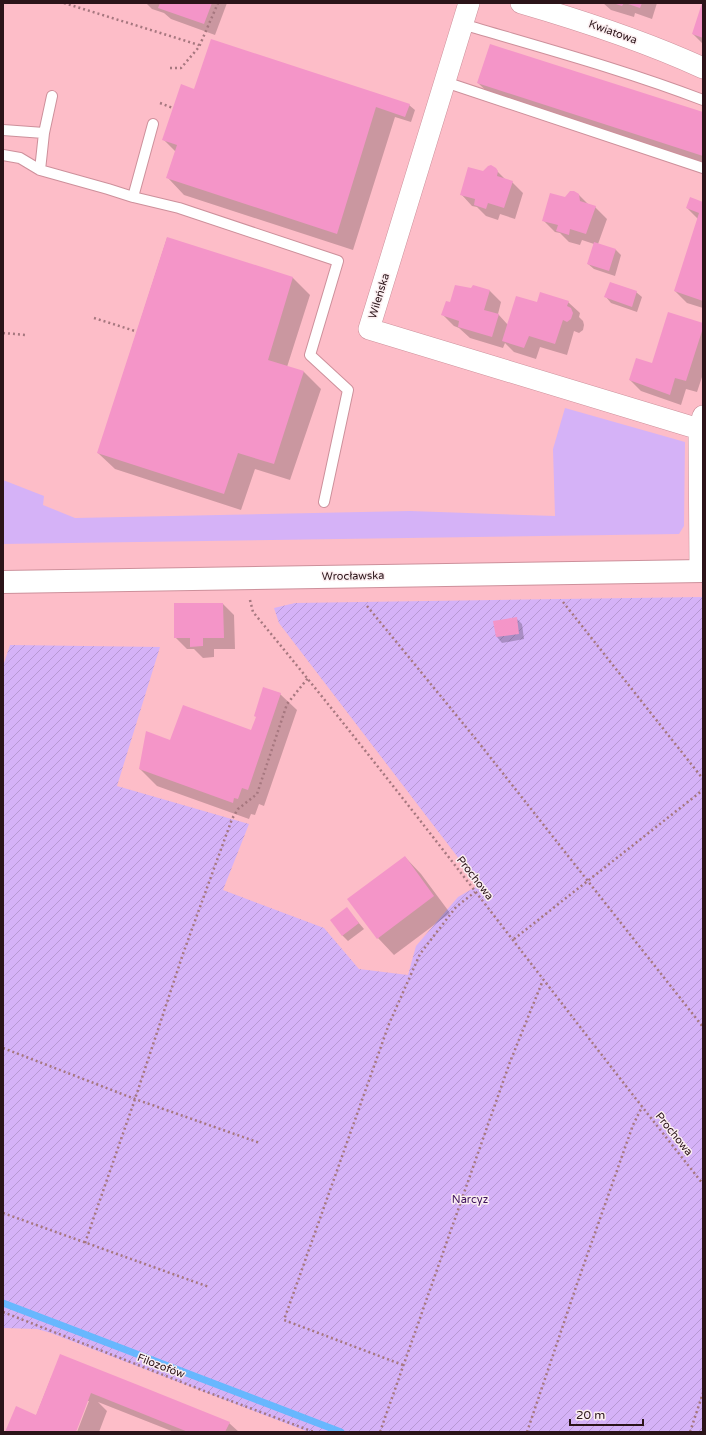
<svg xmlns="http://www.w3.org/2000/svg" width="706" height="1435" viewBox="0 0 706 1435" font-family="'Varela Round',sans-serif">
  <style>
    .green { fill: #d5b2f7 }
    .garden { fill: url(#garden-furrows) }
    .shadow { fill: #0003 }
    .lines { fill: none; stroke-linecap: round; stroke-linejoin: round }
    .stream { stroke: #68b7fe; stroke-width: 7 }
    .building { fill: #f495c8 }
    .lane-casing { stroke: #cd909b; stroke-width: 12 }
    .street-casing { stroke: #cd909b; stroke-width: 22 }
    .secondary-casing { stroke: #cd909b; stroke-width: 24 }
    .path { stroke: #a6777f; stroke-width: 2.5; stroke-dasharray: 2 3; stroke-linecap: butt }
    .lane { stroke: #fff; stroke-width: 10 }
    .street { stroke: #fff; stroke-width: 21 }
    .secondary { stroke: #fff; stroke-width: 22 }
    .labels { text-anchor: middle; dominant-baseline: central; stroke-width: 3; stroke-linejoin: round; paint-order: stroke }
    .street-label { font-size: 11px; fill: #2b1419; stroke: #fbeef0 }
    .park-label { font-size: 11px; fill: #3f125e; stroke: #fbeef0 }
  </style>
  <defs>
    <pattern id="garden-furrows" width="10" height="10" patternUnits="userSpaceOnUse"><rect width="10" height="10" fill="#d5b2f7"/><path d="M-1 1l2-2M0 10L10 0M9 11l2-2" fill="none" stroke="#b798d3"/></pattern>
  </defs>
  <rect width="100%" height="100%" fill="#fdbdc8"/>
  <!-- green -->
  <path class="green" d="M 565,408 L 685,442 L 684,526 L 679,534 L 3,544 L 3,480 L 44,496 L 43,505 L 75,518 L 410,511 L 555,516 L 553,449 Z"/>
  <!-- garden -->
  <path class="garden" d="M 703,597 L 703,1432 L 309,1432 L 51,1333 L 37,1329 L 3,1328 L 3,666 L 10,645 L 160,647 L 117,786 L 249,824 L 223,890 L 324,928 L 359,969 L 408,975 L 416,946 L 458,897 L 479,885 L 279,623 L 274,608 L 295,603 Z"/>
  <!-- shadow -->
  <path class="shadow" d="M 146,3 L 227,3 L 215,35 L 171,19 L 164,13 L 152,9 Z
    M 603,3 L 657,3 L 652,19 L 635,13 L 634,17 L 611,10 Z
    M 703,3 L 703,44 L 693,34 Z
    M 478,83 L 703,113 L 703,166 L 495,99 Z
    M 195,91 L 409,105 L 415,110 L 411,122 L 395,117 L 353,250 L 184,195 L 168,178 L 176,152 L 163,139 Z
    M 493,167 L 506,180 L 512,182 L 523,193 L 515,219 L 500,214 L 498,220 L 486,216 L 477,207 L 472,206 L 461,194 L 483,173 Z
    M 579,195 L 589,205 L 595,207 L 607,219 L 598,244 L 616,250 L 621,255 L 615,276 L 594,269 L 588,264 L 594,244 L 582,240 L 580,245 L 569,242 L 560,233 L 555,232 L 543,220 L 565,198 Z
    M 703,203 L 703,308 L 687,303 L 675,291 L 698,219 L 687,208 Z
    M 167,238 L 293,278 L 310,295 L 287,367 L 304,372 L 321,389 L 290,480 L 255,469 L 241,510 L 115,469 L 98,453 Z
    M 474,286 L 490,291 L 501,302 L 498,314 L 508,325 L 537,304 L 568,302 L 580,313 L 579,317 L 583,321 L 584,325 L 583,330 L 579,333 L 574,331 L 567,355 L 540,347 L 536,359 L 514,352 L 505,343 L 503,348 L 470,338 L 459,328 L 454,326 L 442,314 L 450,303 L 471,290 Z
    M 636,292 L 642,297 L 637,312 L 611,303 L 606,297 Z
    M 703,324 L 703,374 L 697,392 L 686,389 L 681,405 L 641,391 L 630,380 L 652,364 Z
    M 223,604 L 234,615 L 235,649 L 214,649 L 214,657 L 203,658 L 194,649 L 187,649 L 175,637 Z
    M 516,618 L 522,624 L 524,639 L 502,643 L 497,637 L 495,622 Z
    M 280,694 L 297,710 L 264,806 L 259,804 L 255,815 L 251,814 L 249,819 L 157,786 L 140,769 L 171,741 L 252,731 Z
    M 405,857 L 421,874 L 450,913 L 394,955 L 378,938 Z
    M 347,909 L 364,929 L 348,941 L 342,935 Z
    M 51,1378 L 229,1423 L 239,1432 L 174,1432 L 98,1402 L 107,1411 L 99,1432 L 77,1432 L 89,1401 L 87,1401 L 75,1432 L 6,1432 L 36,1416 Z"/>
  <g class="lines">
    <!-- stream -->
    <path class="stream" d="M 3,1303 L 341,1432"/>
  </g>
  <!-- building -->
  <path class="building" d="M 160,3 L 212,3 L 204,24 L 158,8 Z
    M 613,3 L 624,3 L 622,6 Z
    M 625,3 L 642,3 L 640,8 Z
    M 702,3 L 703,3 L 703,38 L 692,34 Z
    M 211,39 L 410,104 L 405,117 L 376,107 L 337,234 L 166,178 L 177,145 L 162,140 L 181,84 L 194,89 Z
    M 490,44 L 703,112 L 703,156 L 477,83 Z
    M 491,165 L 496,168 L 498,171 L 497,176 L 513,181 L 504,208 L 488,203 L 486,209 L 474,205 L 475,199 L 460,195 L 468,167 L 483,171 L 488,166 Z
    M 570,191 L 574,191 L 579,194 L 580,201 L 596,206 L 586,234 L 570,229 L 569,235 L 556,231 L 558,225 L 542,221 L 550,193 L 565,197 Z
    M 690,197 L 703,202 L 703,301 L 674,291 L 699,213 L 686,208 Z
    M 167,237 L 293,277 L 268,360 L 304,371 L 274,464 L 238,453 L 224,494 L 97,453 Z
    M 594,242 L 616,249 L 609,271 L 587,264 Z
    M 610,282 L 637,291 L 632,307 L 604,297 Z
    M 455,285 L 471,288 L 473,285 L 490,290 L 484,310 L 499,314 L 492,337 L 458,327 L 459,321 L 441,315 L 446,301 L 450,302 Z
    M 540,292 L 569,301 L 567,306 L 571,308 L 573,313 L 571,319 L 567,322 L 563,320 L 555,344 L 529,336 L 524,348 L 502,341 L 516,296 L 537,302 Z
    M 668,312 L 703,323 L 703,328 L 686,381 L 675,378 L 670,395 L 629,380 L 636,358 L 652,363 Z
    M 174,603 L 223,603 L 224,638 L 203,638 L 203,646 L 190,647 L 190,638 L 174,638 Z
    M 517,617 L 519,634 L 496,637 L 493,621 Z
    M 263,687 L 281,693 L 248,790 L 242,788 L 238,799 L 234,798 L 233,803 L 139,769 L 146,731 L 170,740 L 183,705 L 251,730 L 256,717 L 254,716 Z
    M 405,856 L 434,896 L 377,939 L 347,899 Z
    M 347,907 L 359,923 L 342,936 L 330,920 Z
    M 60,1354 L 143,1387 L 230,1422 L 225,1432 L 188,1432 L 91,1393 L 76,1432 L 5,1432 L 16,1406 L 36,1415 Z"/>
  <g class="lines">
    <!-- lane casing -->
    <g class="lane-casing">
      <path id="lane" d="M 462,24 C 543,48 625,70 703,100
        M 445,82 L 703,168
        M 3,130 L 44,133
        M 3,155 L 20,158 L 40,170 L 108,189 L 133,197 L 179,208 L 338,261 L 310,355 L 348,390 L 324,502
        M 40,170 L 44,133 L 52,96
        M 133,197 L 153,124"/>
    </g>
    <!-- street casing -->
    <g class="street-casing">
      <path id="street" d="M 469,3 L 369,329 L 699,429
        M 521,3 C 583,21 644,41 703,68
        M 700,571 L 699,429 L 703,416"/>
    </g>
    <!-- secondary casing -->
    <g class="secondary-casing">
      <path id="secondary" d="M 3,582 L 703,571"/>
    </g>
    <!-- path -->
    <path class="path" d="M 64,3 L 199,45
      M 170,68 L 181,68 L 199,47 L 218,3
      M 160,103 L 173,108
      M 94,318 L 135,331
      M 3,333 L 26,335
      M 250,600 L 253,612 C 408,799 552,994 703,1184
      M 563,602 L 703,779
      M 367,606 L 479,743 L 703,1027
      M 514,939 L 703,790
      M 3,1048 L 135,1099 L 260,1143
      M 3,1213 L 209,1287
      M 85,1243 L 135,1099 L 184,951 L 232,819 L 238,809 L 257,794 L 287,704 L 308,678
      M 3,1312 L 199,1389 L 314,1432
      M 403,1365 L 284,1320 L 389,1024 L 420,954 L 456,907 L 475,892
      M 380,1432 L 510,1062 L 543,980
      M 527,1432 L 577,1284 L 633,1125 L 642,1107
      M 690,1432 L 703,1393"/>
    <!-- lane -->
    <use href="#lane" class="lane"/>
    <!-- street -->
    <use href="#street" class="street"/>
    <!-- secondary -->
    <use href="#secondary" class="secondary"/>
  </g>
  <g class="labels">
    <!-- street labels -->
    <g class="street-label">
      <text transform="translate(613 32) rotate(20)">Kwiatowa</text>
      <text transform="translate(379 296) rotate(-73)">Wileńska</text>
      <text transform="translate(353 576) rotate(-1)">Wrocławska</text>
      <text transform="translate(475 878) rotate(52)">Prochowa</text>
      <text transform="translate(674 1134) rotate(51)">Prochowa</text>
      <text transform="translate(161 1366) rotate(21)">Filozofów</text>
    </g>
    <!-- park labels -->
    <g class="park-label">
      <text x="470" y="1199">Narcyz</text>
    </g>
  </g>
  <!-- border -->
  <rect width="706" height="1435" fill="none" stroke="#2b1419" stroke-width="8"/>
  <!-- scale -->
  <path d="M570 1419v6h73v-6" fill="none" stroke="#2b1419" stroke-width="2"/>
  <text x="576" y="1419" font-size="12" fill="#2b1419" stroke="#fbeef0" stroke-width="3" paint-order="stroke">20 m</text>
</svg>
